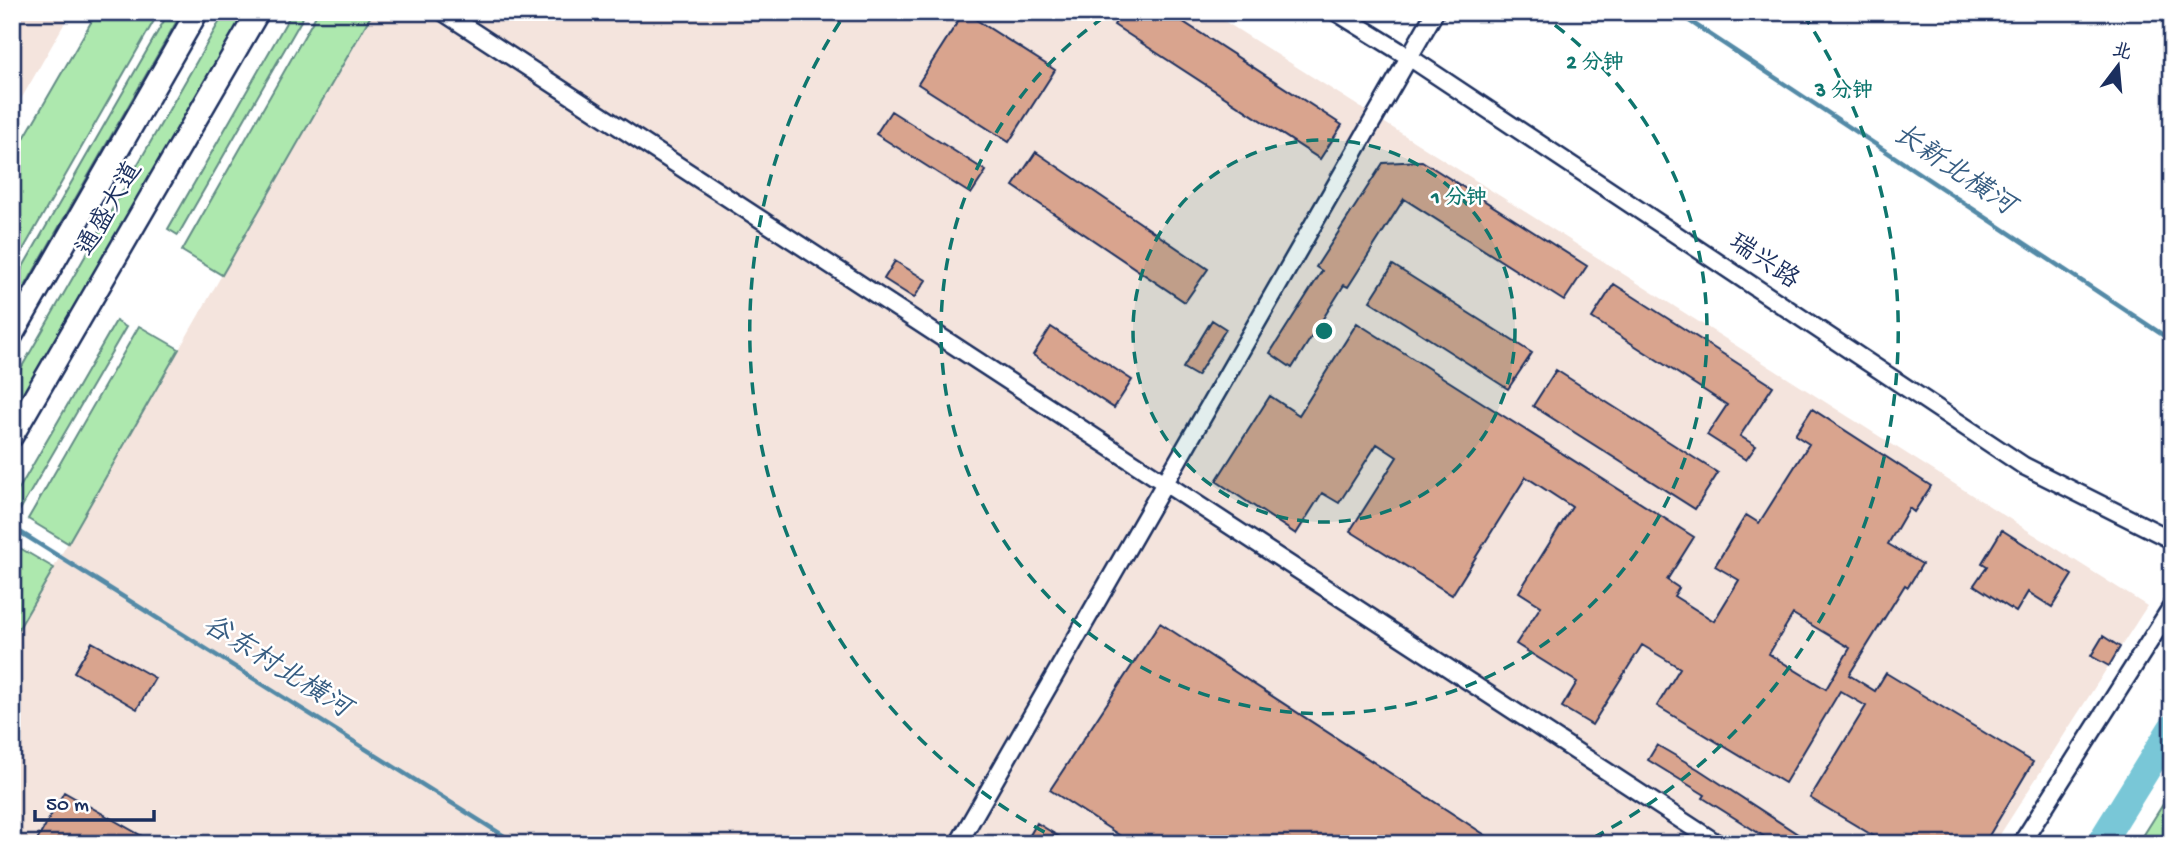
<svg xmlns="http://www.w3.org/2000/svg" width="2184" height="856" viewBox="0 0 2184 856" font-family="'Gochi Hand','LXGW WenKai TC',sans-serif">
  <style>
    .built { fill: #f4e4dd }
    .green { fill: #ade8ae; stroke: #648c86; stroke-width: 2 }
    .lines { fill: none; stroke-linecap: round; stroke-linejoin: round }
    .stream { stroke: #538aa7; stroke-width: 4.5 }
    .river { stroke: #79c7d7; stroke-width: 28 }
    .building { fill: #d9a48e; stroke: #1b2f5e; stroke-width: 2; fill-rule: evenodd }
    .minor-casing { stroke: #1b2f5e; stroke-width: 21 }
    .major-casing { stroke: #1b2f5e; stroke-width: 26 }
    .minor { stroke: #fff; stroke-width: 16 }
    .major { stroke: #fff; stroke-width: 21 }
    .ring { fill: none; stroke: #0f766e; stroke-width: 3.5; stroke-dasharray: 12 9 }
    .labels { text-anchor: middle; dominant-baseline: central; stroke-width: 5; stroke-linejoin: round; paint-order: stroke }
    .street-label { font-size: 26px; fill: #1b2f5e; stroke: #fff }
    .water-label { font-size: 28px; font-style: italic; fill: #375d82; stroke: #fff }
    .centre { fill: #0f766e; stroke: #fff; stroke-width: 3.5 }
    .ring-label { font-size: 21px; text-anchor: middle; font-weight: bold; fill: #0f766e; stroke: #fff; stroke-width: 5; stroke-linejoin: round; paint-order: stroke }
  </style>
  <rect width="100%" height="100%" fill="#fff"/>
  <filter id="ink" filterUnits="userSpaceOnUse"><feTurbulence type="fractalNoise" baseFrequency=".0143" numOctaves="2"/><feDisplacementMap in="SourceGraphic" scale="14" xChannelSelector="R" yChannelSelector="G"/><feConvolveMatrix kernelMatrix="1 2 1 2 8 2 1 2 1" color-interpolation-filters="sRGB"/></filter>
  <g filter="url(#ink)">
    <!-- built -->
    <path class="built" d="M 12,12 L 71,12 L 12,115 Z
      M 373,12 L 1210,12 L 2147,606 L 1994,844 L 12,844 L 12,640 Z"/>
    <!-- green -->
    <path class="green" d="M 97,12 L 159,12 L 12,269 L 12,159 Z
      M 169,12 L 182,12 L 12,309 L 12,286 Z
      M 225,12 L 249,12 L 12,425 L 12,384 Z
      M 292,12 L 306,12 L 178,235 L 168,229 Z
      M 318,12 L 373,12 L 222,275 L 182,251 Z
      M 116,321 L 126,327 L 20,510 L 12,506 L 12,501 Z
      M 139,326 L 179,349 L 68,543 L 28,519 Z
      M 13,544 L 54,568 L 12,640 L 12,546 Z
      M 2172,790 L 2172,844 L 2138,844 Z"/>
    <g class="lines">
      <!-- stream -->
      <path class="stream" d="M 1676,12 L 2172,341
        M 12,527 L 517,844"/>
      <!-- river -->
      <path class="river" d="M 2100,844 L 2172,728"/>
    </g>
    <!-- building -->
    <path class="building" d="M 964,12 L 1055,70 L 1009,142 L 918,84 Z
      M 1122,12 L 1168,12 L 1342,125 L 1320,159 L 1114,25 Z
      M 891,111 L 986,171 L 971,194 L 876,134 Z
      M 1036,152 L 1208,269 L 1185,302 L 1013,186 Z
      M 1422,161 L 1587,266 L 1564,301 L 1404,199 L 1348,287 L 1344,285 L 1292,368 L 1270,353 L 1322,271 L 1316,267 L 1383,163 Z
      M 895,261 L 926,280 L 914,298 L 884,279 Z
      M 1393,265 L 1532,353 L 1508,389 L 1370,301 Z
      M 1614,284 L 1773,386 L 1740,436 L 1756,446 L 1746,460 L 1707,435 L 1727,405 L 1592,318 Z
      M 1212,320 L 1226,329 L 1197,376 L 1183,368 Z
      M 1357,323 L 1694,537 L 1667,580 L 1679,588 L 1674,596 L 1714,621 L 1739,580 L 1715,566 L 1746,515 L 1759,523 L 1809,444 L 1795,435 L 1812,409 L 1931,486 L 1914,512 L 1909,508 L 1888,544 L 1922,564 L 1908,587 L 1905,585 L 1849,675 L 1875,691 L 1886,673 L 2033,762 L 1984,844 L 1887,844 L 1810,798 L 1866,706 L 1840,691 L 1785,783 L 1657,706 L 1680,668 L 1642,645 L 1592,725 L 1562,707 L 1577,682 L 1516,644 L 1541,606 L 1519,592 L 1572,507 L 1526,477 L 1452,595 L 1350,531 L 1397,457 L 1377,444 L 1339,503 L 1322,493 L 1296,534 L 1216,481 L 1270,396 L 1299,415 ZM 1793,614 L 1850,648 L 1826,689 L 1769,654 Z
      M 1051,327 L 1132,380 L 1114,408 L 1033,355 Z
      M 1556,370 L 1718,473 L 1695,509 L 1533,406 Z
      M 2002,530 L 2072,575 L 2052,607 L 2028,592 L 2016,612 L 1974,585 L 1987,566 L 1982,563 Z
      M 1160,623 L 1499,844 L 1133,844 L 1050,790 Z
      M 2103,636 L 2120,647 L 2109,666 L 2091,656 Z
      M 92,642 L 155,678 L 137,709 L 74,672 Z
      M 1657,745 L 1698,769 L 1813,844 L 1776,844 L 1703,798 L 1705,795 L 1648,760 Z
      M 64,792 L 156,844 L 35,844 Z
      M 1037,823 L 1071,844 L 1044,844 L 1030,835 Z"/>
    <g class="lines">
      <!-- minor casing -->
      <g class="minor-casing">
        <path id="minor" d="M 443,12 L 1718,844
          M 1336,12 L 1409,57 L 2024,466 L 2172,540
          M 958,844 L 1435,12
          M 2021,844 L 2172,606"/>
      </g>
      <!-- major casing -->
      <g class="major-casing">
        <path id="major" d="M 12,335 L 197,12
          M 12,436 L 258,12"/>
      </g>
      <!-- minor -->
      <use href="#minor" class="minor"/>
      <!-- major -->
      <use href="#major" class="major"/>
    </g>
  </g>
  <!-- distance rings -->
  <circle cx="1324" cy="331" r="191" fill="#0f766e" fill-opacity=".12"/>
  <g class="ring">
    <circle cx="1324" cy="331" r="191"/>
    <path d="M1538 13A383 383 0 1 1 1110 13"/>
    <path d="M1063 842A574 574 0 0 1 845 14M1803 14A574 574 0 0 1 1585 842"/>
  </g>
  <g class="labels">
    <!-- street labels -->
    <g class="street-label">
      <text transform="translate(111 210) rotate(-60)">通盛大道</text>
      <text transform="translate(1763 263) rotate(34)">瑞兴路</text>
    </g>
    <!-- water labels -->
    <g class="water-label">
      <text transform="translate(1953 171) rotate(34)">长新北横河</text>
      <text transform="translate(276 668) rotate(32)">谷东村北横河</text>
    </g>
  </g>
  <circle cx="1324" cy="331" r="10" class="centre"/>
  <g class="ring-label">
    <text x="1595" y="68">2 分钟</text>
    <text x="1844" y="96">3 分钟</text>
    <text x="1459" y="203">1 分钟</text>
  </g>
  <!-- margin -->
  <rect width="2184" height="856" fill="none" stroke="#fff" stroke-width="42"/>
  <rect x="21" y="21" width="2142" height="814" fill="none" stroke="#1b2f5e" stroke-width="2.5" filter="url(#ink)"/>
  <!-- north arrow -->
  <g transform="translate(2118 66) rotate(16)" stroke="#ffffff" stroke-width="5" paint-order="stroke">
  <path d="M0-5L12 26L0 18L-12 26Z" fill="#1b2f5e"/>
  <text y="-10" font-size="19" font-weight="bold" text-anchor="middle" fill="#1b2f5e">北</text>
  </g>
  <!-- scale -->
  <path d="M35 810v10h119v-10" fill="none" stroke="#1b2f5e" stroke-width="3.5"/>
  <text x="46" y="810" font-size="21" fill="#1b2f5e" stroke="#ffffff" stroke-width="5" paint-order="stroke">50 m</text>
</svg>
